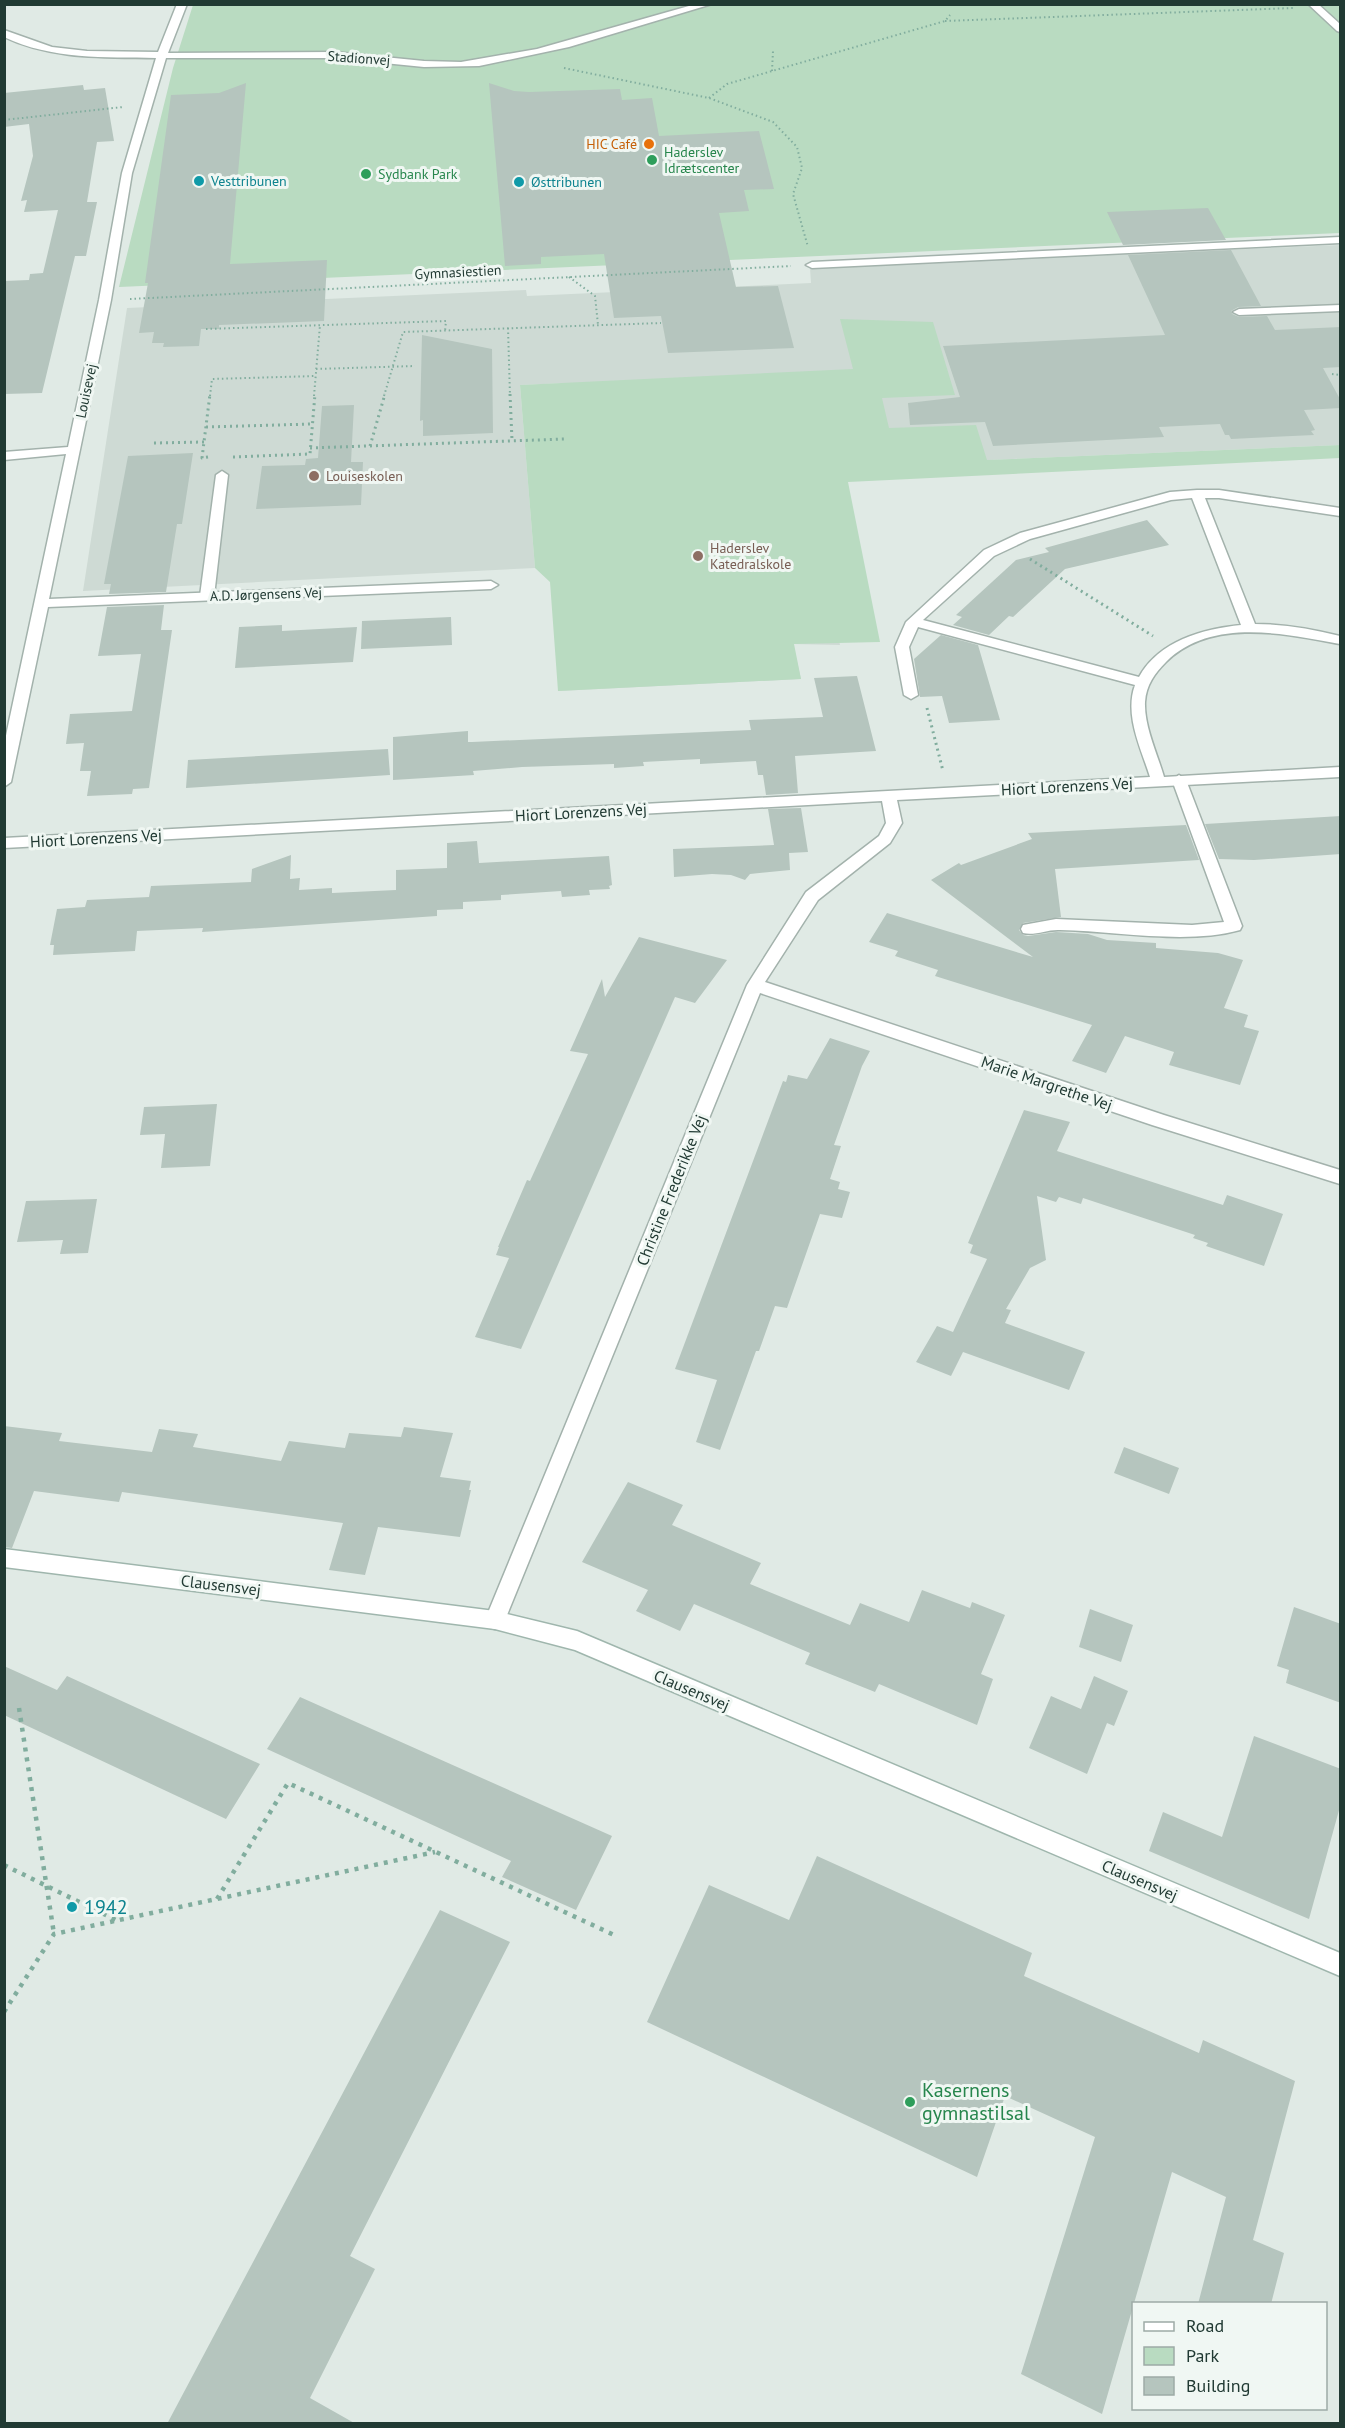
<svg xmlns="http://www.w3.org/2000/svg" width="1345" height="2428" viewBox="0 0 1345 2428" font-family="'PT Sans',sans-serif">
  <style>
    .built { fill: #cedad4 }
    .green { fill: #b9dbc1 }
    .building { fill: #b5c5be }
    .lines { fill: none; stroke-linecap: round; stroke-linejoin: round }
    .lane-casing { stroke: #a3b2ac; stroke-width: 3 }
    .street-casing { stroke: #a3b2ac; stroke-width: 3 }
    .secondary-casing { stroke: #9fb6ad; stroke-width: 3 }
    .path-far2 { stroke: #81ad9e; stroke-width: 2; stroke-dasharray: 1.5 3; stroke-linecap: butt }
    .path-far1 { stroke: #81ad9e; stroke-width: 3; stroke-dasharray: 2 4; stroke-linecap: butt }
    .path { stroke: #81ad9e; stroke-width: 4.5; stroke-dasharray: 4 6; stroke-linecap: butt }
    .lane { fill: #fff; fill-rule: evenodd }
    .street { fill: #fff; fill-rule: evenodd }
    .secondary { fill: #fff; fill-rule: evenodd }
    .food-dot { fill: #e8710a; stroke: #f0f7f3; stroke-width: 2 }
    .leisure-dot { fill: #2e9e5b; stroke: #f0f7f3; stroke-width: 2 }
    .culture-dot { fill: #0f9aa8; stroke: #f0f7f3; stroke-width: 2 }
    .education-dot { fill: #8d6e63; stroke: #f0f7f3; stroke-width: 2 }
    .labels { text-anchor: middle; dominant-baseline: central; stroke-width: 6; stroke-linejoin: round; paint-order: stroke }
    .far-street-label { font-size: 14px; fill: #213a33; stroke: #f0f7f3 }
    .far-food-label { font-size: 14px; fill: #c56008; stroke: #f0f7f3; text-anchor: end }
    .far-leisure-label { font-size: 14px; fill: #27864d; stroke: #f0f7f3; text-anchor: start }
    .far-culture-label { font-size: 14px; fill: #0d838f; stroke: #f0f7f3; text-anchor: start }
    .far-education-label { font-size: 14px; fill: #785e54; stroke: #f0f7f3; text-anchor: start }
    .street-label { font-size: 16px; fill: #213a33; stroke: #f0f7f3 }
    .near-culture-label { font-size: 20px; fill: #0d838f; stroke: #f0f7f3; text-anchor: start }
    .near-leisure-label { font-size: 20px; fill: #27864d; stroke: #f0f7f3; text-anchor: start }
  </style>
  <rect width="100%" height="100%" fill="#e0eae5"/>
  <!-- built -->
  <path class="built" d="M 1340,245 L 1340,445 L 802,468 L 840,645 L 793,644 L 801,679 L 558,691 L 566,383 L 520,385 L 535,568 L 83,591 L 127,308 L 526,290 L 527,296 L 811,283 L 810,268 Z"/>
  <!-- green -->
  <path class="green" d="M 193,5 L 1340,5 L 1340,233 L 119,287 L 173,68 Z
    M 840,319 L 933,322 L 955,395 L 882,398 L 889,428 L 976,425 L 987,460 L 1340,445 L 1340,458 L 848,482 L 880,642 L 794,644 L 801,679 L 558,691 L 550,582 L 535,568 L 520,385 L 853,369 Z"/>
  <!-- building -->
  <path class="building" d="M 246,83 L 230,264 L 327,260 L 324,321 L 219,325 L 219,329 L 201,329 L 199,346 L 163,347 L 164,343 L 152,343 L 154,332 L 139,333 L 148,283 L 145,283 L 171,95 L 219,93 Z
    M 489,83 L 514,91 L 529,92 L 620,89 L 622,100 L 652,98 L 659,136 L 759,131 L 774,189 L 744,190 L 749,211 L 719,213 L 736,287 L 778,286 L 794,348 L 668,353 L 661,316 L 614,318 L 604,254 L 541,257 L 541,264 L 505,266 Z
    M 83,85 L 84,90 L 105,88 L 114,141 L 97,142 L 87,202 L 97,202 L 86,256 L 75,256 L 42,393 L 4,394 L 4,281 L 29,280 L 30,274 L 43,273 L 58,210 L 24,212 L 27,200 L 21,201 L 33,156 L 29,124 L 4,127 L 4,93 Z
    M 1208,208 L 1226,240 L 1123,245 L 1107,212 Z
    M 1231,250 L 1261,306 L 1238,307 L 1231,311 L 1232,314 L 1239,317 L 1267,316 L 1275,330 L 1341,327 L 1341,367 L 1323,368 L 1341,401 L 1341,408 L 1304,410 L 1315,430 L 1311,431 L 1314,435 L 1231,439 L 1229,435 L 1225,435 L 1220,424 L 1159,427 L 1164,437 L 993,446 L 985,422 L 910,425 L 908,403 L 960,397 L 943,346 L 1165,335 L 1128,255 Z
    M 422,335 L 492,349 L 493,433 L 423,436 L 423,420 L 420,421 Z
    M 354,405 L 351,462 L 363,462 L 361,505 L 256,509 L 262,466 L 305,465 L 306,459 L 318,458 L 322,406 Z
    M 193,453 L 182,524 L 177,524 L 166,592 L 109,594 L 111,584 L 104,584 L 128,456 Z
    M 1147,520 L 1169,545 L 1065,569 L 1013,617 L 1009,616 L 989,635 L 953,625 L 962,617 L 956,615 L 1016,560 L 1049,552 L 1045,548 Z
    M 164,605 L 161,630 L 172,630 L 149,788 L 133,789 L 132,794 L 87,796 L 91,771 L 80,771 L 84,743 L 66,744 L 70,714 L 132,711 L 141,654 L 98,656 L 107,607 Z
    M 451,617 L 452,645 L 361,649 L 362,621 Z
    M 282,625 L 282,631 L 357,627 L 353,662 L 235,668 L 239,627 Z
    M 941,635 L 978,645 L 1000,720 L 949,723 L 942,696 L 920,697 L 914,659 Z
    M 857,676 L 876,751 L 795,756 L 798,793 L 766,795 L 763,775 L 758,775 L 756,761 L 700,764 L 700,759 L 643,762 L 644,766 L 614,768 L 614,764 L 522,767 L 473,771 L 474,775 L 393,780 L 393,737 L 468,731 L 468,742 L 472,742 L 751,730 L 749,720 L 823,717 L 814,678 Z
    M 388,749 L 390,775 L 186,788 L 188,760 Z
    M 801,808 L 808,852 L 789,853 L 790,870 L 750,874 L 745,880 L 731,875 L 712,874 L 674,877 L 673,849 L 774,845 L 768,809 Z
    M 1341,816 L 1341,854 L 1254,860 L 1219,859 L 1205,824 Z
    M 1186,825 L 1199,860 L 1055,869 L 1061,917 L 1023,923 L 1019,930 L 1023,935 L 1028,936 L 1056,932 L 1088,934 L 1107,940 L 1156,943 L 1156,948 L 1218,953 L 1243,960 L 1224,1008 L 1248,1015 L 1244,1027 L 1259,1031 L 1240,1085 L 1169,1065 L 1174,1052 L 1125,1036 L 1106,1073 L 1072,1061 L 1092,1025 L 935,976 L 938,970 L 895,956 L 898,951 L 869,942 L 887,913 L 1033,957 L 931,880 L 959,863 L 961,865 L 1032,839 L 1028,833 Z
    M 477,841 L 479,863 L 609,856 L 612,885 L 609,886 L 610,889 L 589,890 L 590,895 L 562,897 L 561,891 L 501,895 L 501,900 L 463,902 L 463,909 L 437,910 L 437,916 L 202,932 L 203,928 L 137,931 L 135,951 L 53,955 L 54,945 L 50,945 L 57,909 L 85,907 L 87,900 L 149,897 L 151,886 L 251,882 L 252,869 L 291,855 L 290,879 L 300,878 L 299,890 L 332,888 L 332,893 L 396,890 L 396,870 L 447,868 L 447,843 Z
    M 639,937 L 727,960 L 695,1003 L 675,997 L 521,1349 L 475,1337 L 509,1258 L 496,1255 L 499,1247 L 498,1247 L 527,1180 L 530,1181 L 588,1054 L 570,1051 L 602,979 L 605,997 Z
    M 830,1038 L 870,1051 L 862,1066 L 834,1145 L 841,1146 L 830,1179 L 840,1182 L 838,1189 L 850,1192 L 842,1218 L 820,1214 L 787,1308 L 775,1306 L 759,1351 L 756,1351 L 720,1450 L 696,1442 L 717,1380 L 675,1369 L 783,1081 L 786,1082 L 788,1075 L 807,1079 Z
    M 217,1104 L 210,1166 L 161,1168 L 165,1134 L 140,1135 L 144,1107 Z
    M 1024,1110 L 1070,1122 L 1057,1151 L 1223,1205 L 1227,1195 L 1283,1214 L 1264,1266 L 1206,1246 L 1208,1243 L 1193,1238 L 1195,1235 L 1083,1198 L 1081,1204 L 1059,1197 L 1056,1202 L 1037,1196 L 1046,1260 L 1030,1268 L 1006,1309 L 1011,1310 L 1005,1323 L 1085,1352 L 1069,1390 L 963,1352 L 951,1376 L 916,1362 L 937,1326 L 953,1332 L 987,1259 L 970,1253 L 973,1245 L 968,1243 Z
    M 97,1199 L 88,1253 L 60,1254 L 63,1240 L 17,1242 L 26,1201 Z
    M 4,1426 L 62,1433 L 59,1441 L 152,1452 L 159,1429 L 198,1434 L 193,1447 L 281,1461 L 289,1441 L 345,1448 L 349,1433 L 401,1437 L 404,1427 L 453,1433 L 440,1477 L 471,1481 L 469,1490 L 471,1490 L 460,1537 L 378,1527 L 365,1575 L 329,1570 L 343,1523 L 122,1492 L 119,1502 L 34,1491 L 12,1548 L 4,1547 Z
    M 1124,1447 L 1179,1468 L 1169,1494 L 1114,1473 Z
    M 628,1482 L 683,1505 L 672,1525 L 761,1563 L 750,1584 L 850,1625 L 860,1603 L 909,1622 L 922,1590 L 970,1608 L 972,1602 L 1005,1615 L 981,1674 L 993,1679 L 977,1725 L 879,1684 L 875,1692 L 805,1664 L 810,1653 L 694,1604 L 680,1631 L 636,1611 L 648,1590 L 582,1562 Z
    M 1294,1607 L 1341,1624 L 1341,1703 L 1286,1683 L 1289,1670 L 1277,1666 Z
    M 1090,1609 L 1133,1625 L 1121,1662 L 1079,1647 Z
    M 4,1666 L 57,1690 L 67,1676 L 260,1764 L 226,1819 L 4,1715 Z
    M 1094,1676 L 1128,1691 L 1114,1726 L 1107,1723 L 1087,1774 L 1029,1748 L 1051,1696 L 1081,1709 Z
    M 300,1697 L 612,1836 L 576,1910 L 502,1877 L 511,1861 L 267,1749 Z
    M 1254,1736 L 1341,1769 L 1341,1803 L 1309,1919 L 1149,1851 L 1163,1812 L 1222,1837 Z
    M 817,1856 L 1032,1953 L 1024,1976 L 1199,2053 L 1203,2040 L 1295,2081 L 1253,2240 L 1284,2253 L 1271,2304 L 1198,2304 L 1226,2197 L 1172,2172 L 1102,2414 L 1021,2374 L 1095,2137 L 1005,2096 L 977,2177 L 647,2022 L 709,1885 L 789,1920 Z
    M 440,1910 L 510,1942 L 350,2256 L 375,2269 L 310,2398 L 356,2424 L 167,2424 Z"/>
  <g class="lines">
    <!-- lane casing -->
    <g class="lane-casing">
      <path id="lane" d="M 1308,4 L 1318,4 L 1340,24 L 1340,32 L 1337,31 Z
        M 1340,237 L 1340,243 L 812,268 L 806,265 L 812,262 Z
        M 1340,305 L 1340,311 L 1239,315 L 1233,312 L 1239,309 Z
        M 222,471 L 228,475 L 214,596 L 207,600 L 200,596 L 216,475 Z
        M 1179,775 L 1186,780 L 1242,926 L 1240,930 C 1187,945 1115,931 1060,930 C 1048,929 1035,936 1023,933 L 1021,929 L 1023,925 L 1056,919 L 1192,925 L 1224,922 L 1172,780 Z"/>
    </g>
    <!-- street casing -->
    <g class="street-casing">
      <path id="street" d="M 177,4 L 187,4 L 168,53 L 334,52 L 424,61 L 461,62 L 537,49 L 696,4 L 712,4 L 569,47 L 479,66 L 424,67 L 334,58 L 166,58 L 132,173 L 111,300 L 49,599 L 491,581 L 498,585 L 491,589 L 48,607 L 11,782 L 4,787 L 4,745 L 66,454 L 4,460 L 4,452 L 68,447 L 99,300 L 122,173 L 156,58 C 105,57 52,60 4,37 L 4,30 L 52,47 L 87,51 L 158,52 Z
        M 1197,490 L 1219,490 L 1340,508 L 1340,516 L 1219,498 L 1205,498 L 1255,624 C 1284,624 1312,629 1340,636 L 1340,644 C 1286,634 1211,617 1166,662 C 1155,673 1146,685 1145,702 C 1144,726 1157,753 1164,777 L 1340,767 L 1340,777 L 897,800 L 902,823 L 890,843 L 818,900 L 765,982 L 1164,1115 L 1340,1170 L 1340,1184 L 1152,1125 L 760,993 L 505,1620 L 502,1627 L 495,1629 L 488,1627 L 485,1620 L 747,985 L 806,892 L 879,836 L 886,823 L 882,801 L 4,848 L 4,838 L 1150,777 C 1141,748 1124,715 1135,685 L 918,627 L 909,647 L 918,695 L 911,699 L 904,695 L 895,647 L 906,622 L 984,550 L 1020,533 L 1170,492 ZM 1192,498 L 1241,625 C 1202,629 1159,641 1139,677 L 923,620 L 994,556 L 1030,539 L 1171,500 Z"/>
    </g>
    <!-- secondary casing -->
    <g class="secondary-casing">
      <path id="secondary" d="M 4,1549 L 495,1611 L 577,1631 L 1340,1953 L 1340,1976 L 575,1650 L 495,1629 L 4,1567 Z"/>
    </g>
    <!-- path-far2 -->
    <path class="path-far2" d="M 945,21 L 1293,8
      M 564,68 L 709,98 L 773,122 L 797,147 L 802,168 L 793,194 L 808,247
      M 772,71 L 773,51
      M 709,98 L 727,84 L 945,21 L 950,15
      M 4,120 L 123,107
      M 569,277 L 595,296 L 598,325
      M 130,299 L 791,266
      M 508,328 L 510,396
      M 206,329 L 446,321 L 445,331
      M 316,369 L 415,366
      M 1332,374 L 1340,375
      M 210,396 L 212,379 L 316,376
      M 314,396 L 320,325
      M 384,396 L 403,332 L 661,323"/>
    <!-- path-far1 -->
    <path class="path-far1" d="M 510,394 L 512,440
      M 206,427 L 312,424
      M 154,443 L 204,442
      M 370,446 L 385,394
      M 310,448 L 565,439
      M 208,457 L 202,458 L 210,394
      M 233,457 L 310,454 L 315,394
      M 1030,559 L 1153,636
      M 927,708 L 943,771"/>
    <!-- path -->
    <path class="path" d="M 19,1708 L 54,1934
      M 4,1865 L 116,1920
      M 217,1899 L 288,1783 L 614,1935
      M 4,2012 L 54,1934 L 435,1852"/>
    <!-- lane -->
    <use href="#lane" class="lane"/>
    <!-- street -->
    <use href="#street" class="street"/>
    <!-- secondary -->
    <use href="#secondary" class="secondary"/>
  </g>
  <!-- markers -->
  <circle class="food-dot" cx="649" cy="144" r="6"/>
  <g class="leisure-dot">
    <circle cx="652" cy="160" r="6"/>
    <circle cx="366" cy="174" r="6"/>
    <circle cx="910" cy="2102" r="6"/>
  </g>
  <g class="culture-dot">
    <circle cx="199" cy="181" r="6"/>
    <circle cx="519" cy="182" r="6"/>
    <circle cx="72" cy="1907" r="6"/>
  </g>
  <g class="education-dot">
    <circle cx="314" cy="476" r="6"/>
    <circle cx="698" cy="556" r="6"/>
  </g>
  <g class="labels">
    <!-- far-street labels -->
    <g class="far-street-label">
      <text transform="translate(359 58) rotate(4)">Stadionvej</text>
      <text transform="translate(458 272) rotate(-3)">Gymnasiestien</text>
      <text transform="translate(86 391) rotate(-78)">Louisevej</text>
      <text transform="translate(266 594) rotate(-2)">A.D. Jørgensens Vej</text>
    </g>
    <!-- far-food labels -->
    <g class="far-food-label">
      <text x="637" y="144">HIC Café</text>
    </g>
    <!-- far-leisure labels -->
    <g class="far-leisure-label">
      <text x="664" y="152">Haderslev<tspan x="664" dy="16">Idrætscenter</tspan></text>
      <text x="378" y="174">Sydbank Park</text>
    </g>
    <!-- far-culture labels -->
    <g class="far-culture-label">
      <text x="211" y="181">Vesttribunen</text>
      <text x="531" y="182">Østtribunen</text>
    </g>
    <!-- far-education labels -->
    <g class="far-education-label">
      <text x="326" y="476">Louiseskolen</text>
      <text x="710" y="548">Haderslev<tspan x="710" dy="16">Katedralskole</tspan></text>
    </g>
    <!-- street labels -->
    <g class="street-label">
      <text transform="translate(1067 786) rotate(-3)">Hiort Lorenzens Vej</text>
      <text transform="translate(581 812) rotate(-3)">Hiort Lorenzens Vej</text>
      <text transform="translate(96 838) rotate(-3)">Hiort Lorenzens Vej</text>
      <text transform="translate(1047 1083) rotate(19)">Marie Margrethe Vej</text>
      <text transform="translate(671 1190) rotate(-68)">Christine Frederikke Vej</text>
      <text transform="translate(221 1585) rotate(7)">Clausensvej</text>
      <text transform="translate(692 1690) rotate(23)">Clausensvej</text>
      <text transform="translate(1140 1880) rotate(23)">Clausensvej</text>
    </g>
    <!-- near-culture labels -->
    <g class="near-culture-label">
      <text x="84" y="1907">1942</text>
    </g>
    <!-- near-leisure labels -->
    <g class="near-leisure-label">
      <text x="922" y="2090">Kasernens<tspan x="922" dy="23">gymnastilsal</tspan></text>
    </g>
  </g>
  <!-- border -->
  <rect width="1345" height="2428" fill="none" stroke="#213a33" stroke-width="12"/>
  <!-- legend -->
  <rect x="1132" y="2302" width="195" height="108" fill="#f0f7f3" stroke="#9daba6" stroke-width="1.5"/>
  <rect x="1144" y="2322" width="30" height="9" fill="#ffffff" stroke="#9daba6" stroke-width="1.5"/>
  <text x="1186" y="2332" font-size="18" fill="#213a33">Road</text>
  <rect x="1144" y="2347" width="30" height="18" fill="#b9dbc1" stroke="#9daba6" stroke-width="1.5"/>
  <text x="1186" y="2362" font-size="18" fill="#213a33">Park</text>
  <rect x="1144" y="2377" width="30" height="18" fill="#b5c5be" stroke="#9daba6" stroke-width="1.5"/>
  <text x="1186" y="2392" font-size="18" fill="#213a33">Building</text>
</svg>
